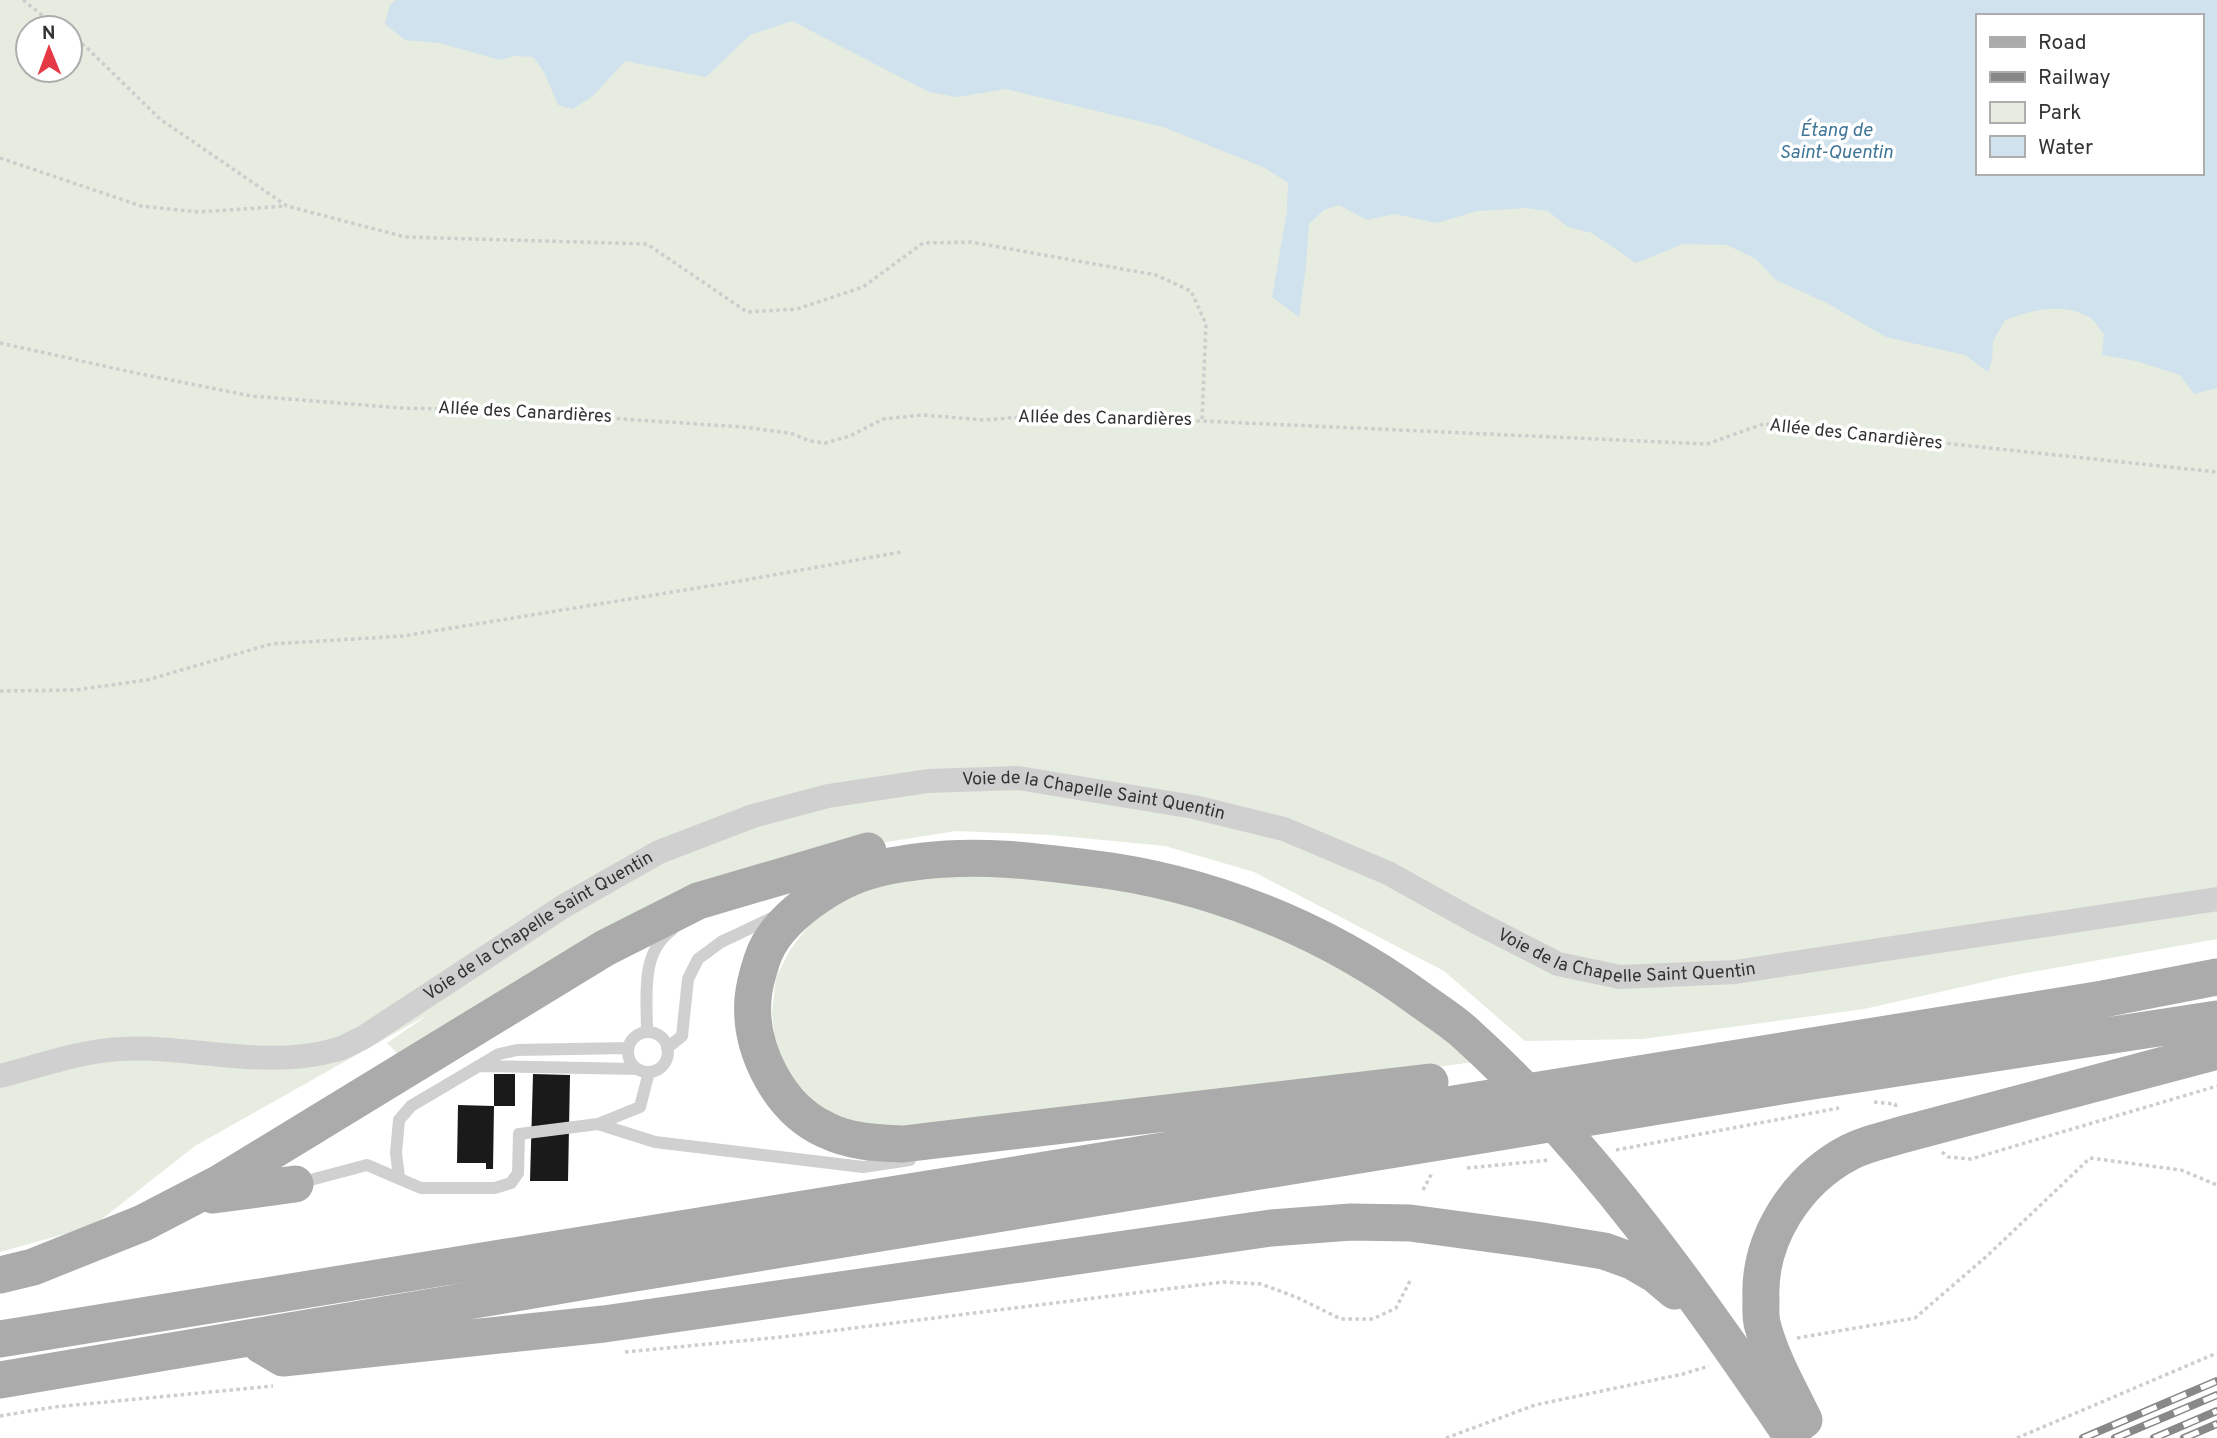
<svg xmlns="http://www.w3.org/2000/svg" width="2217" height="1438" viewBox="0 0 2217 1438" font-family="Overpass,sans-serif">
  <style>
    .green { fill: #e6ecdf; fill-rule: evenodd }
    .water { fill: #cfe2ee; fill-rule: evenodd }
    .building { fill: #1a1a1a }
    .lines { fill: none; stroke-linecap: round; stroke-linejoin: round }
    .path { stroke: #cdcdcd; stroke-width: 3.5; stroke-dasharray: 3.5 3.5; stroke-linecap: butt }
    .lane { stroke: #d0d0d0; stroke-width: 12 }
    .street { stroke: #d0d0d0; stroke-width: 24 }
    .primary { stroke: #ababab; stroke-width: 37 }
    .rail-casing { stroke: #888; stroke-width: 8 }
    .rail { stroke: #fff; stroke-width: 5; stroke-dasharray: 16; stroke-linecap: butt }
    .labels { text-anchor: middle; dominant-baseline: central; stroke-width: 7; stroke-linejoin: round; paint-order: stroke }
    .street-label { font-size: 18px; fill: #333; stroke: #fff }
    .water-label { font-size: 19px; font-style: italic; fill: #3f7597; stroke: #fff }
  </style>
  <rect width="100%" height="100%" fill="#fff"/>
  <!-- green -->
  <path class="green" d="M 0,0 L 2217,0 L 2217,939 L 2015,975 L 1864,1009 L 1643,1039 L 1525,1041 L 1444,971 L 1254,872 L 1165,846 L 1051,835 L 956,831 L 830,851 L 404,1060 L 387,1043 L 429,1014 L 195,1146 L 93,1226 L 0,1252 ZM 1977,16 L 2201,16 L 2201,173 L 1977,173 ZM 28,28 L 70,28 L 70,70 L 28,70 Z
    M 918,870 L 1092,873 L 1288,929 L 1482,1061 L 1081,1114 L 861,1128 L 820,1108 L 788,1074 L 775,1046 L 772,1012 L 776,977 L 790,950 L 819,912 L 863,881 Z"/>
  <!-- water -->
  <path class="water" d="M 396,0 L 2217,0 L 2217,388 L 2194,394 L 2180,375 L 2136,361 L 2102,355 L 2104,334 C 2099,329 2095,320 2089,317 C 2062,302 2032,310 2005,320 L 1993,341 L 1992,360 L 1988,372 L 1965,355 L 1886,337 L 1825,302 L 1776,280 L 1756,259 L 1727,245 L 1683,244 L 1636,263 L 1592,233 L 1568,227 L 1548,211 L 1526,208 L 1477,211 L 1437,223 L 1395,214 L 1367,220 L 1339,205 L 1324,210 L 1309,224 L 1306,266 L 1299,317 L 1272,297 L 1287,211 L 1288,183 L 1265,168 L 1163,127 L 1006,89 L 957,97 L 929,92 L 792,21 L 750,35 L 706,77 L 625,61 L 593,96 L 573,109 L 558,105 L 544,72 L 533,57 L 515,56 L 500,60 L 439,43 L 405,40 L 385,24 L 390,5 ZM 1977,16 L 2201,16 L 2201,173 L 1977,173 Z"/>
  <!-- building -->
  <path class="building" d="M 494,1074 L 515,1074 L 515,1106 L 494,1106 Z
    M 533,1074 L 570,1075 L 568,1181 L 530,1181 Z
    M 458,1105 L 494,1106 L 493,1169 L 486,1169 L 486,1163 L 457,1163 Z"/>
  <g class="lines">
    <!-- path -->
    <path class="path" d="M 23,0 L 58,28
      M 70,36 L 85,46 L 160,119 L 287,206 L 405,237 L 647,244 L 747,312 L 797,309 L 863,287 L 923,243 L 971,242 L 1156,275 L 1191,291 L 1206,324 L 1202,421
      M 0,158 L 141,206 L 199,212 L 287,206
      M 0,343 L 136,373 L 251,396 L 401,408 L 488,410 L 742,427 L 790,433 L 810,441 L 825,443 L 850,436 L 883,419 L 923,415 L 984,420 L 1034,416 L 1097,422 L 1202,421 L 1707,444 L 1763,424 L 2217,472
      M 0,691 L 75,690 L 147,680 L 271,644 L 403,636 L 740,581 L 901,552
      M 1874,1102 L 1895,1104 L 1896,1107
      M 1616,1150 L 1839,1108
      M 1942,1152 L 1948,1157 L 1971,1159 L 2217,1086
      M 1467,1168 L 1550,1160
      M 1423,1190 L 1432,1173
      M 1797,1338 L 1915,1318 L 1987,1256 L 2090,1158 L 2181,1170 L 2217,1185
      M 625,1352 L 782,1337 L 1223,1282 L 1261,1284 L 1296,1297 L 1341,1319 L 1373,1319 L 1396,1308 L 1411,1279
      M 0,1416 L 54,1407 L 273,1386
      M 1446,1438 L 1535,1405 L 1683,1374 L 1709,1366
      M 2017,1438 L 2217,1353"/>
    <!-- lane -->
    <path class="lane" d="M 647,1032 C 647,996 640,953 672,930
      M628 1052a20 20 0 1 1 40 0a20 20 0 1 1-40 0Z
      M 667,1048 L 682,1036 L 688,979 L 698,959 L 721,942 L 776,916
      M 479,1066 L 638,1069
      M 598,1124 L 640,1107 L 649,1072
      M 399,1177 L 396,1153 L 399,1120 L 411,1106 L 499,1054 L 517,1050 L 628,1048
      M 299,1183 L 367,1165 L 421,1188 L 495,1188 L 511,1183 L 518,1173 L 519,1134 L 598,1124 L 655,1142 L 863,1167 L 910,1160"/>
    <!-- street -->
    <path class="street" id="s1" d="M 0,1076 C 39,1066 80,1051 121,1049 C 192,1045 264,1070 335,1050 C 345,1048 355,1041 364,1037 L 564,906 L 659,852 L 753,816 L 828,796 L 928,781 L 1018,778 L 1194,807 L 1284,829 L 1388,873 L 1478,923 L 1558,964 L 1620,977 L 1735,972 L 2217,899"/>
    <!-- primary -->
    <path class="primary" d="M 1430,1082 L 903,1144 C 876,1143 850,1142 826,1130 C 779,1109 749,1049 753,999 C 754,986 758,972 762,960 C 775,918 835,879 876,869 C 891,865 907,863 923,861 C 979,854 1034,861 1089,868 C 1207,882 1322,928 1418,998 C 1433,1009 1449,1019 1463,1031 C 1590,1145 1698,1297 1793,1438
      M 213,1195 L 295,1184
      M 0,1275 L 33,1267 L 143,1223 L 218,1184 L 605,948 L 698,901 L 868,851
      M 0,1339 L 2103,999 L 2217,977
      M 261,1345 L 283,1358 L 604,1324 L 1271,1228 L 1351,1222 L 1410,1223 L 1536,1240 L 1604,1251 L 1632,1261 L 1656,1275 L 1675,1291
      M 0,1380 L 604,1278 L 1806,1082 L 2217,1019
      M 1804,1420 C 1789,1389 1772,1360 1763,1327 C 1760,1318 1761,1309 1761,1300 C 1758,1239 1796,1180 1850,1152 C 1865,1144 1885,1140 1901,1135 L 2217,1051"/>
    <!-- rail casing -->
    <g class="rail-casing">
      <path id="rail" d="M 2083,1438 L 2217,1381
        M 2115,1438 L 2217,1395
        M 2154,1438 L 2217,1411
        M 2184,1438 L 2217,1424"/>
    </g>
    <!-- rail -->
    <use href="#rail" class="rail"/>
  </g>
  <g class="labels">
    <!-- street labels -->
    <g class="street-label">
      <text transform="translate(525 413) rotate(3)">Allée des Canardières</text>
      <text transform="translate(1105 419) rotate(1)">Allée des Canardières</text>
      <text transform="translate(1856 435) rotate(6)">Allée des Canardières</text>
      <text stroke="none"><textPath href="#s1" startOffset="1166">Voie de la Chapelle Saint Quentin</textPath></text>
      <text stroke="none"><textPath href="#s1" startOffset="578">Voie de la Chapelle Saint Quentin</textPath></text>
      <text stroke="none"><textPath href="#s1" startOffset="1732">Voie de la Chapelle Saint Quentin</textPath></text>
    </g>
    <!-- water labels -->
    <g class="water-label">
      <text x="1836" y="131">Étang de<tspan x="1836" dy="22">Saint-Quentin</tspan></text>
    </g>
  </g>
  <!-- legend -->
  <rect x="1976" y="14" width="228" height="161" fill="#ffffff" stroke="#adadad" stroke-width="2"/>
  <rect x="1990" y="37" width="35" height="10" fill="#ababab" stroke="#adadad" stroke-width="2"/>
  <text x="2038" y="49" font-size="21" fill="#333333">Road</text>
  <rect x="1990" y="72" width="35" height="10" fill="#888888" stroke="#adadad" stroke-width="2"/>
  <text x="2038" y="84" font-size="21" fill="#333333">Railway</text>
  <rect x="1990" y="102" width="35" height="21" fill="#e6ecdf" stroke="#adadad" stroke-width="2"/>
  <text x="2038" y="119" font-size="21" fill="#333333">Park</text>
  <rect x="1990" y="136" width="35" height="21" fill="#cfe2ee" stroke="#adadad" stroke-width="2"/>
  <text x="2038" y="154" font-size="21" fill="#333333">Water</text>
  <!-- north arrow -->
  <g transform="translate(49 49) rotate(359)"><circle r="33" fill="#ffffff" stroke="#adadad" stroke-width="2"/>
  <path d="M0-5L12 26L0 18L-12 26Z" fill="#e63946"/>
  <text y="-10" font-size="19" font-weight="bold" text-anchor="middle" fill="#333333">N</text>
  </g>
</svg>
